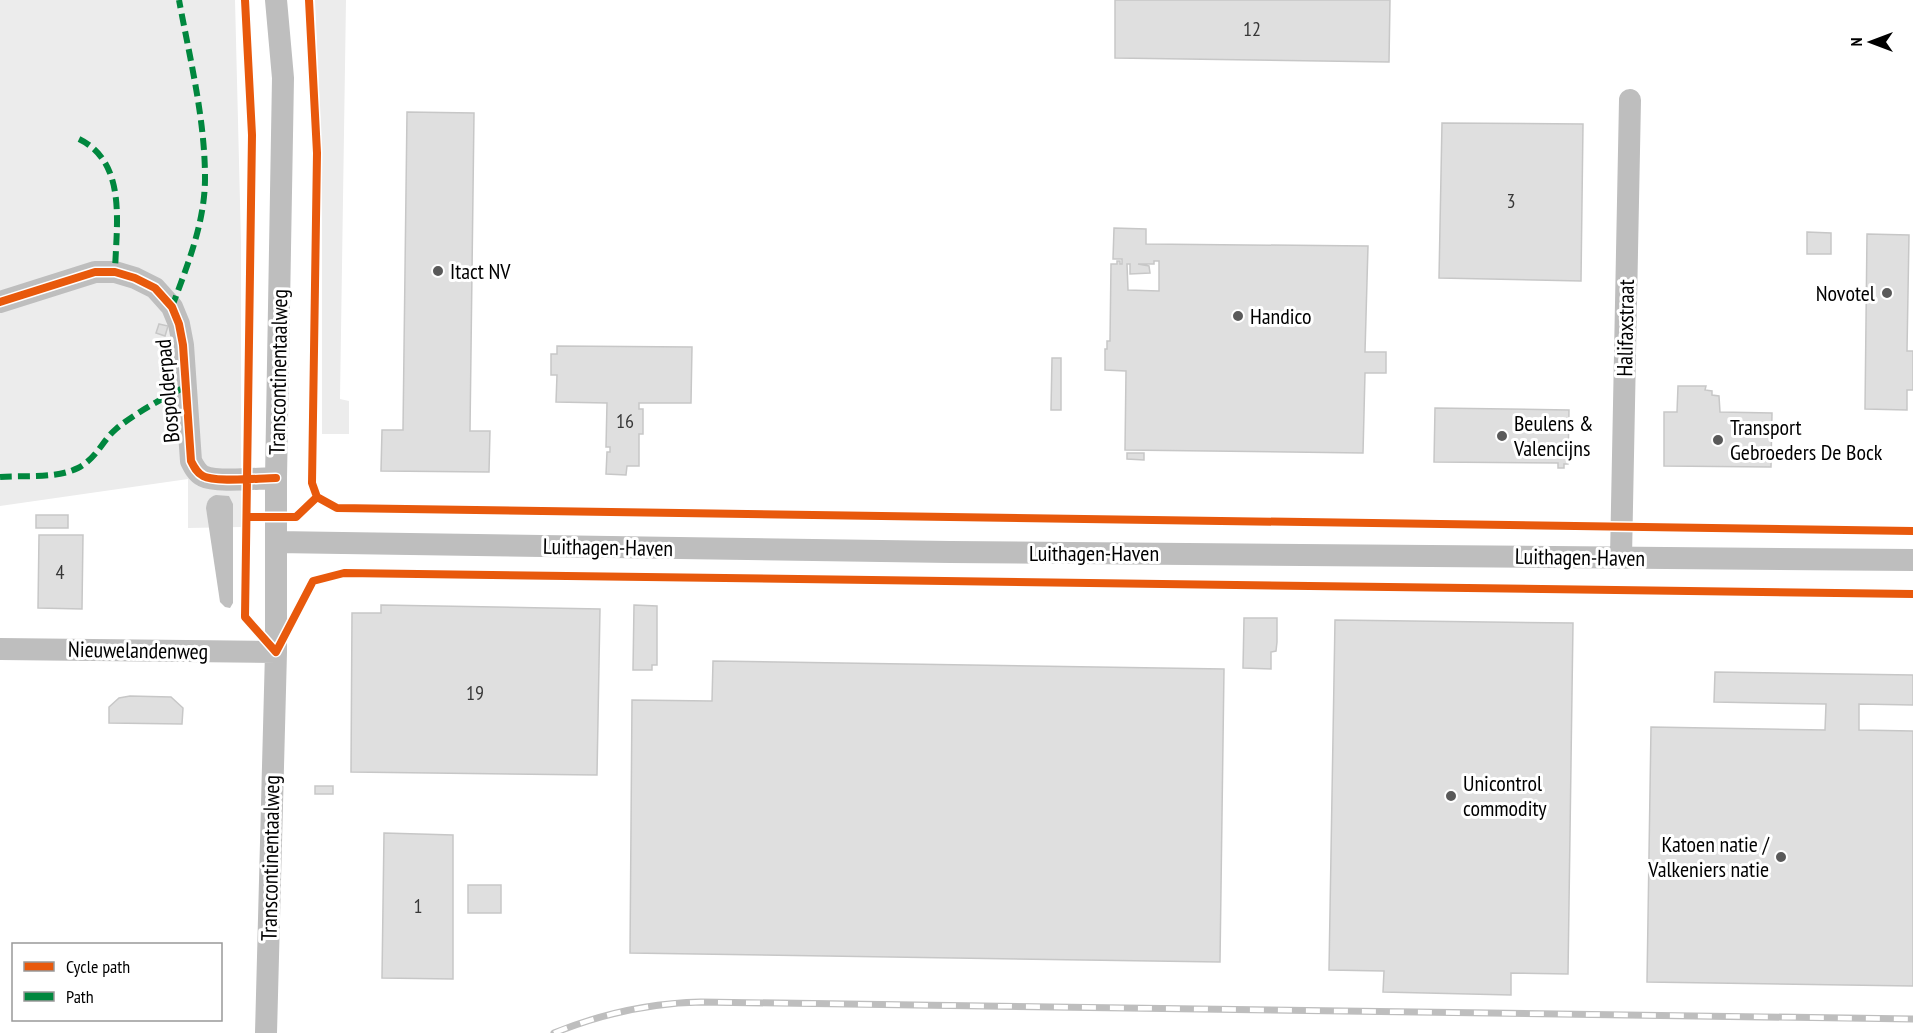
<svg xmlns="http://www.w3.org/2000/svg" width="1913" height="1033" viewBox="0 0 1913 1033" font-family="'PT Sans Narrow',sans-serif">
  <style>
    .green { fill: #ececec }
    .water { fill: #bfbfbf }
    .building { fill: #dfdfdf; stroke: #c7c7c7; stroke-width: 1.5; fill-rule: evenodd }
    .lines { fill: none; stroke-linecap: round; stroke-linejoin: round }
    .minor { stroke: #bebebe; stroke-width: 22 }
    .rail-casing { stroke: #bebebe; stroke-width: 7 }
    .rail { stroke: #fff; stroke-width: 4.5; stroke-dasharray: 14; stroke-linecap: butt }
    .quiet { stroke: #00873e; stroke-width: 6; stroke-dasharray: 12 6; stroke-linecap: butt }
    .cycleway-casing { stroke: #fff; stroke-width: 11 }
    .cycleway { stroke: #e8590c; stroke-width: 8 }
    .poi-dot { fill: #595959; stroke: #fff; stroke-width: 2 }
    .labels { text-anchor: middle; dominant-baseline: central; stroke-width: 6; stroke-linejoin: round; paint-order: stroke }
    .number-label { font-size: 20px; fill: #383838 }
    .poi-label { font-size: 22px; fill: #000; stroke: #fff; text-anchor: start }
    .street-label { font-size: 22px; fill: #000; stroke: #fff }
  </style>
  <rect width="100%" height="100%" fill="#fff"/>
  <!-- green -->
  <path class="green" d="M 0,0 L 235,0 L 241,243 L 241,527 L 188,528 L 188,479 L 0,506 Z
    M 315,0 L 346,0 L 340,399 L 349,401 L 349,434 L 322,434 L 322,158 Z"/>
  <!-- water -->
  <path class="water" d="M 216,495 L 229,496 L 233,504 L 233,603 L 230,608 L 225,607 L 220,602 L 206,508 C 207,501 209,497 216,495 Z"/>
  <!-- building -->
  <path class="building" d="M 1115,0 L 1390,0 L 1389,62 L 1115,58 Z
    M 407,112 L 474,113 L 470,431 L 490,431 L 489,472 L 381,471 L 382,430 L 403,430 Z
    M 1442,123 L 1583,124 L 1581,281 L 1439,278 Z
    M 1114,228 L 1146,229 L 1146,244 L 1368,246 L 1365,352 L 1386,352 L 1386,373 L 1365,373 L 1363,453 L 1125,450 L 1126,371 L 1105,370 L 1105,349 L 1107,349 L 1107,341 L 1110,341 L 1111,264 L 1117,264 L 1117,261 L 1120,261 L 1120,264 L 1122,264 L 1122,259 L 1113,259 ZM 1154,261 L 1159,261 L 1159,291 L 1128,290 L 1127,264 L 1130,264 L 1130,274 L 1150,273 L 1149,266 L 1138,264 L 1154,264 Z
    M 1807,232 L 1831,233 L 1831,254 L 1807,254 Z
    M 1867,234 L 1909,235 L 1907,351 L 1913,351 L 1913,390 L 1907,390 L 1907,410 L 1865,409 Z
    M 159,324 L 168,326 L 165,336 L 156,333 Z
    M 557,346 L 692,347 L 691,403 L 639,403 L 639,409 L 643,409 L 643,434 L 639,434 L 639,466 L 627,466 L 626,475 L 606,474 L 607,452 L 610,452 L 610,447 L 606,447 L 607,403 L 556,402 L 557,375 L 551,375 L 551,354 L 557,354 Z
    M 1052,358 L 1061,358 L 1061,410 L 1051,410 Z
    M 1678,386 L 1706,386 L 1705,390 L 1712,391 L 1712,395 L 1719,396 L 1720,412 L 1772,413 L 1771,467 L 1664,466 L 1664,412 L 1677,412 Z
    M 1435,408 L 1569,410 L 1568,464 L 1564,464 L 1564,468 L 1558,468 L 1558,463 L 1434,462 Z
    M 1127,453 L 1144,453 L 1144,460 L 1127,459 Z
    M 36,515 L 68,515 L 68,528 L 36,528 Z
    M 39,535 L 83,535 L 82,609 L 38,608 Z
    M 381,605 L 600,609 L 597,775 L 351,772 L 352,613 L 381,613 Z
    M 634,605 L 657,606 L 657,665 L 652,665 L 652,670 L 633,670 Z
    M 1244,618 L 1277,618 L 1277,642 L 1276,651 L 1271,652 L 1271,669 L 1243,668 Z
    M 1335,620 L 1573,623 L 1568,974 L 1511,973 L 1511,995 L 1383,992 L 1384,971 L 1329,970 Z
    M 713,661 L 1224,669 L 1220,962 L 630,953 L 632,700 L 712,701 Z
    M 1715,672 L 1913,675 L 1913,705 L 1859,704 L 1859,730 L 1913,731 L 1913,986 L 1647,982 L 1651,727 L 1825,730 L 1826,704 L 1714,702 Z
    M 130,696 L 171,697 L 183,708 L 182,724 L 109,723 L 109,707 L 119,698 Z
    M 315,786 L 333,786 L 333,794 L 315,794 Z
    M 384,833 L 453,835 L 453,979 L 382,978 Z
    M 468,885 L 501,885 L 501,913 L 468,913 Z"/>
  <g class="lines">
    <!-- minor -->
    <path class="minor" d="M 0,302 L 95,272 L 115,272 L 135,278 L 155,288 L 172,307 L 179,324 L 183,345 L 191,461 C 194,467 197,473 203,476 C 216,483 259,478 276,478
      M 276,542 L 950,552 L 1913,560
      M 1621,557 L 1630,100
      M 0,649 L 276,652
      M 266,1033 L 276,652 L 276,478 L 283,78 L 276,0"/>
    <!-- rail casing -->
    <g class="rail-casing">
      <path id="rail" d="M 554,1033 C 601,1014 651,1003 701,1002 L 1913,1019"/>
    </g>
    <!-- rail -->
    <use href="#rail" class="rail"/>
    <!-- quiet -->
    <path class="quiet" d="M 79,139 C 128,163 116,226 115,272
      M 172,307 C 187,266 205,223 205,178 C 205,119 190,59 179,0
      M 0,477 C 24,475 56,479 78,468 C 97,458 102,441 116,429 C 135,413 165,397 187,386"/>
    <!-- cycleway casing -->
    <g class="cycleway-casing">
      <path id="cycleway" d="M 245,0 L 252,135 L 245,617 L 276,652 L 313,581 L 344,573 L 1913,594
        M 309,0 L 317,153 L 312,483 L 317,497 L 337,508 L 1913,531
        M 0,302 L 95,272 L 115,272 L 135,278 L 155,288 L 172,307 L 179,324 L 183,345 L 191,461 C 194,467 197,473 203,476 C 216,483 259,478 276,478
        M 247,517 L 296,517 L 317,497"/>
    </g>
    <!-- cycleway -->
    <use href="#cycleway" class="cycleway"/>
  </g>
  <!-- markers -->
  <g class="poi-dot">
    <circle cx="438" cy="271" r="6"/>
    <circle cx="1887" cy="293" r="6"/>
    <circle cx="1238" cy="316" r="6"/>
    <circle cx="1502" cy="436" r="6"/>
    <circle cx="1718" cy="440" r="6"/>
    <circle cx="1451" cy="796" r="6"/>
    <circle cx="1781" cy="857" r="6"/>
  </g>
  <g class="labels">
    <!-- number labels -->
    <g class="number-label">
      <text x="1252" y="29">12</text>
      <text x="1511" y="201">3</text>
      <text x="625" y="421">16</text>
      <text x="60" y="572">4</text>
      <text x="475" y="693">19</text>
      <text x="418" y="906">1</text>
    </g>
    <!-- poi labels -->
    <g class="poi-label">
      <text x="450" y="271">Itact NV</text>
      <text x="1875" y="293" text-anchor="end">Novotel</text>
      <text x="1250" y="316">Handico</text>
      <text x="1514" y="423">Beulens &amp;<tspan x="1514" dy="25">Valencijns</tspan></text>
      <text x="1730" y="427">Transport<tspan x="1730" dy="25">Gebroeders De Bock</tspan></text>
      <text x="1463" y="783">Unicontrol<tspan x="1463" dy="25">commodity</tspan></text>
      <text x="1769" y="844" text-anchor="end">Katoen natie /<tspan x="1769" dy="25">Valkeniers natie</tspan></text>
    </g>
    <!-- street labels -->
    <g class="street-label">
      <text transform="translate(1625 328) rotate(-89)">Halifaxstraat</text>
      <text transform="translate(278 372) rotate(-89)">Transcontinentaalweg</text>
      <text transform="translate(167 391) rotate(-95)">Bospolderpad</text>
      <text transform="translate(608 547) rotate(1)">Luithagen-Haven</text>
      <text x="1094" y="553">Luithagen-Haven</text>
      <text transform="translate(1580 557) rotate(1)">Luithagen-Haven</text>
      <text transform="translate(138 650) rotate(1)">Nieuwelandenweg</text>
      <text transform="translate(270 858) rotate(-89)">Transcontinentaalweg</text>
    </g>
  </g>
  <!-- legend -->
  <rect x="12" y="943" width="210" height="78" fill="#ffffff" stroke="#999999" stroke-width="1.5"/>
  <rect x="24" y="962" width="30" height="9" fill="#e8590c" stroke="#999999" stroke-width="1.5"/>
  <text x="66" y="973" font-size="18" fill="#000000">Cycle path</text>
  <rect x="24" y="992" width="30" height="9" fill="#00873e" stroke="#999999" stroke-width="1.5"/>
  <text x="66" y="1003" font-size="18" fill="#000000">Path</text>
  <!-- north arrow -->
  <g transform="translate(1871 42) rotate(270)" stroke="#ffffff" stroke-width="4.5" paint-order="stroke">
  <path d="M0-4.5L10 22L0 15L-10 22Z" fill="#000000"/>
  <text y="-9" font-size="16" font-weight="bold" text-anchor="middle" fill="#000000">N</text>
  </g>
</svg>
